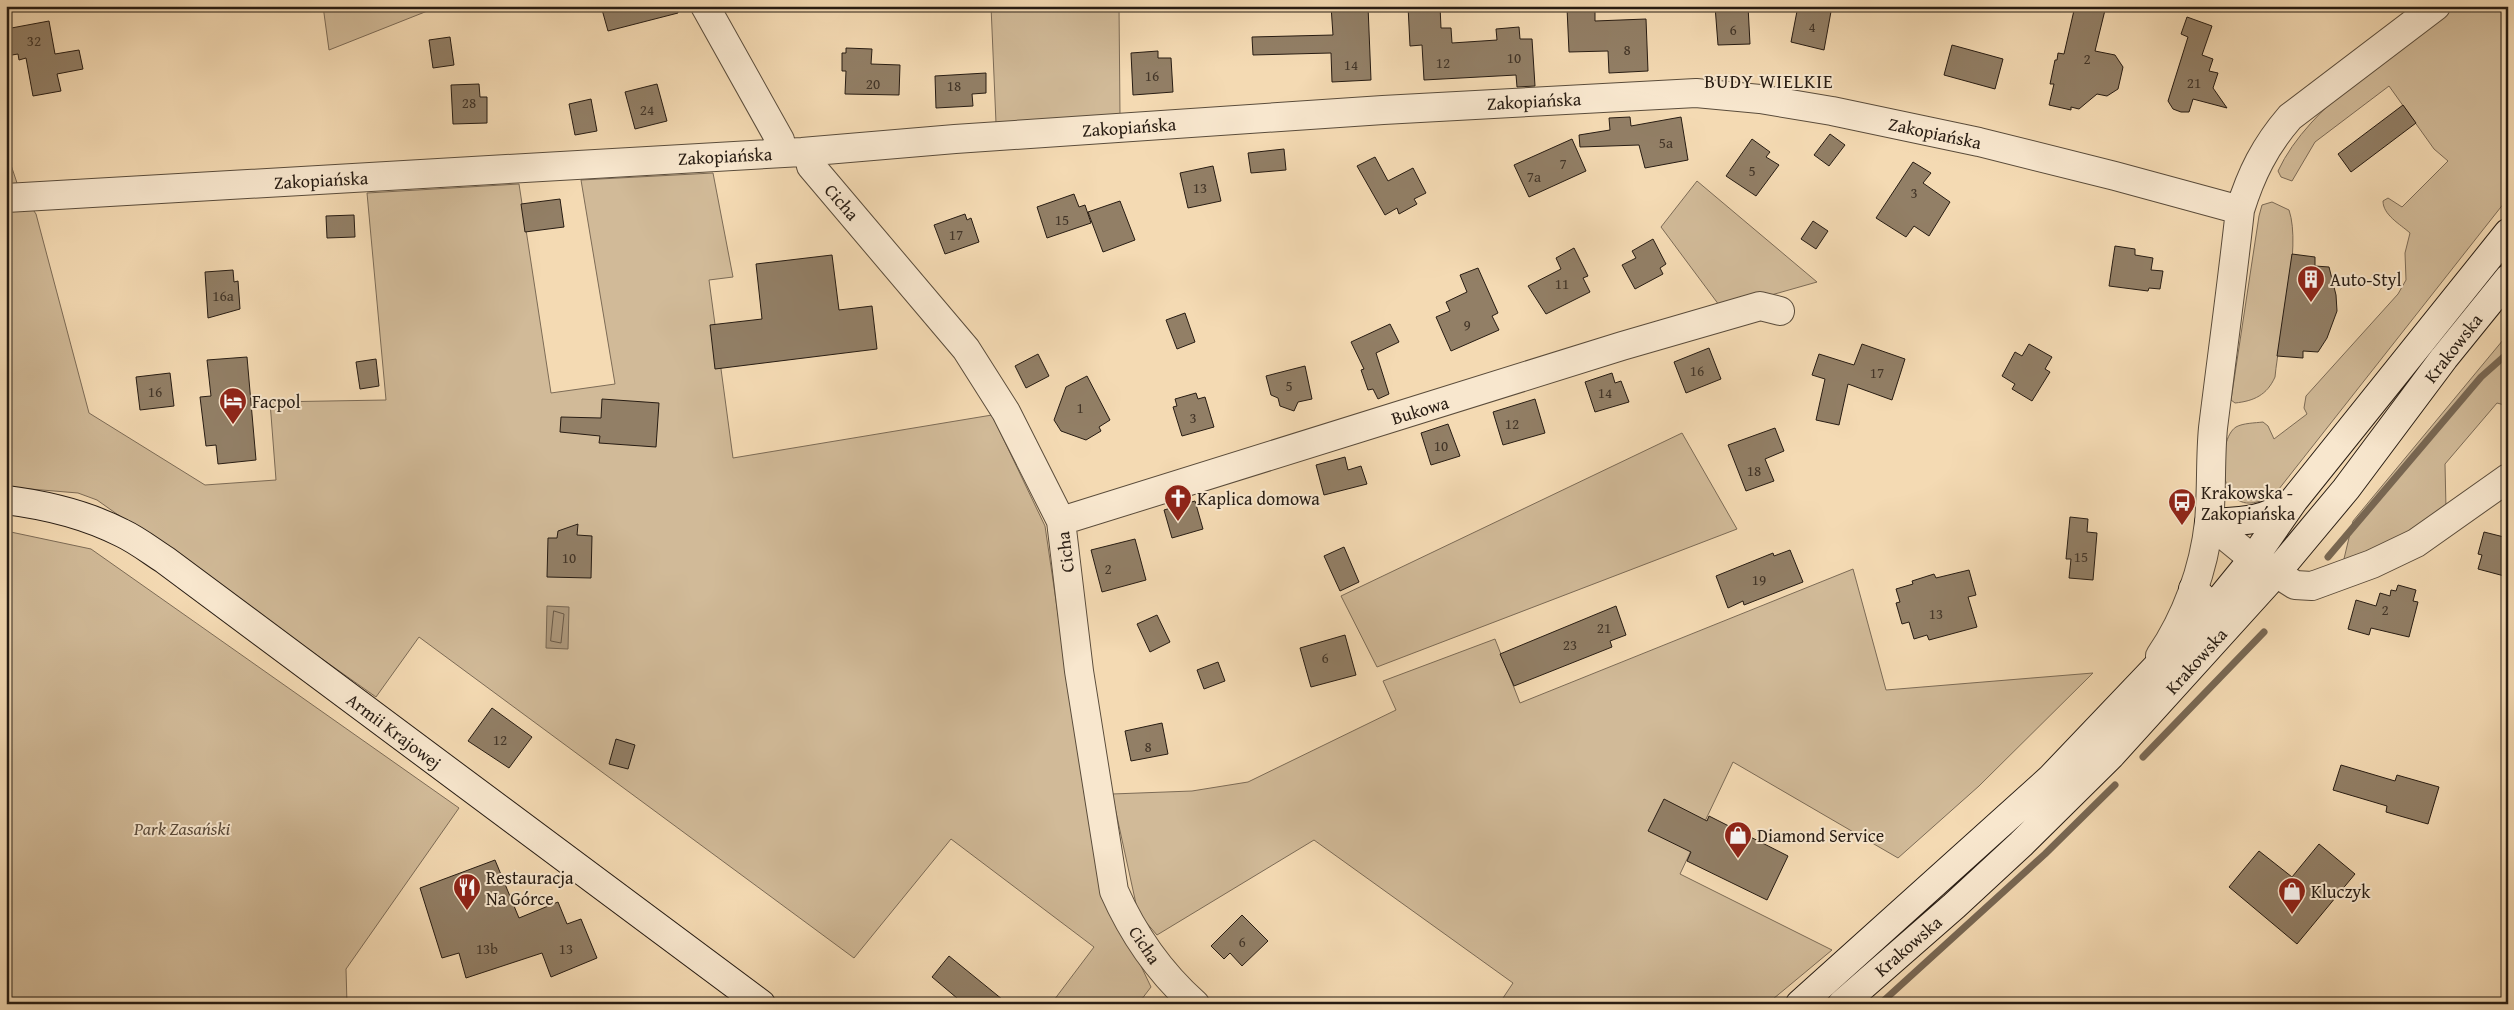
<svg xmlns="http://www.w3.org/2000/svg" width="2514" height="1010" viewBox="0 0 2514 1010" font-family="'Gentium Book Plus',serif">
  <style>
    .green { fill: #d1ba98; stroke: #7c6b56 }
    .water { fill: #ae997d; stroke: #786753 }
    .lines { fill: none; stroke-linecap: round; stroke-linejoin: round }
    .shore { stroke: #6a5a48; stroke-width: 1 }
    .stream { stroke: #786753; stroke-width: 7 }
    .building { fill: #927f66; stroke: #271c13 }
    .street-casing { stroke: #5a4c3b; stroke-width: 30 }
    .secondary-casing { stroke: #271c13; stroke-width: 30 }
    .street { stroke: #f8e7ce; stroke-width: 28 }
    .secondary { stroke: #f8e7ce; stroke-width: 28 }
    .labels { text-anchor: middle; dominant-baseline: central; stroke-width: 4; stroke-linejoin: round; paint-order: stroke }
    .number-label { font-size: 15px; fill: #423528 }
    .street-label { font-size: 18px; fill: #271c13; stroke: #f8e7ce }
    .poi-label { font-size: 18px; fill: #271c13; stroke: #f8e7ce; text-anchor: start }
    .park-label { font-size: 18px; font-style: italic; fill: #5a4b3b; stroke: #f8e7ce }
    .neighbourhood-label { font-size: 19px; letter-spacing: 1px; fill: #271c13; stroke: #f8e7ce }
  </style>
  <rect width="100%" height="100%" fill="#f4dab3"/>
  <filter id="stains"><feTurbulence type="fractalNoise" baseFrequency=".004" numOctaves="4"/><feColorMatrix values="0 0 0 0 .2 0 0 0 0 .09 0 0 0 0 .02 0 0 0 .5 -.17"/></filter>
  <radialGradient id="worn" r=".72"><stop offset=".6" stop-color="#630" stop-opacity="0"/><stop offset="1" stop-color="#630" stop-opacity=".3"/></radialGradient>
  <!-- green -->
  <path class="green" d="M 323,6 L 440,6 L 329,50 Z
    M 991,6 L 1119,6 L 1120,115 L 996,123 Z
    M 2457,6 L 2508,6 L 2508,198 L 2275,494 C 2269,496 2263,501 2257,502 C 2216,513 2217,439 2236,427 C 2243,423 2255,423 2263,422 L 2268,426 L 2274,439 L 2307,414 L 2304,408 L 2306,396 L 2398,294 L 2406,280 L 2405,253 L 2410,233 C 2400,224 2383,215 2383,201 L 2388,198 L 2402,207 L 2448,161 L 2434,149 L 2389,86 L 2315,142 L 2292,181 L 2281,177 L 2278,171 C 2309,104 2399,50 2457,6 Z
    M 6,150 L 19,189 L 36,214 L 89,413 L 205,485 L 276,480 L 270,402 L 386,400 L 367,193 L 519,184 L 551,393 L 615,384 L 581,180 L 713,173 L 733,277 L 709,280 L 733,458 L 992,415 L 1045,526 L 1085,798 L 1100,880 L 1151,987 L 1138,1004 L 1051,1004 L 1094,947 L 951,839 L 854,958 L 419,637 L 376,697 L 97,500 L 78,493 L 6,487 Z
    M 1697,181 L 1817,282 L 1722,309 L 1661,227 Z
    M 2272,202 L 2289,210 C 2302,248 2279,333 2275,377 C 2267,395 2254,401 2235,403 L 2231,400 L 2259,216 L 2262,205 Z
    M 2508,334 L 2508,406 L 2497,403 L 2445,464 L 2446,509 L 2390,543 L 2343,563 L 2353,521 Z
    M 1682,433 L 1737,529 L 1377,667 L 1341,596 Z
    M 6,531 L 91,549 L 459,808 L 346,969 L 347,1004 L 6,1004 Z
    M 1853,569 L 1886,690 L 2093,673 L 1979,786 L 1898,858 L 1733,762 L 1680,874 L 1832,950 L 1767,1004 L 1499,1004 L 1513,983 L 1314,840 L 1157,935 L 1138,913 L 1112,794 L 1192,791 L 1248,782 L 1396,710 L 1383,681 L 1495,639 L 1520,703 Z"/>
  <!-- water -->
  <path class="water" d="M 547,606 L 569,607 L 568,649 L 546,648 Z"/>
  <g class="lines">
    <!-- shore -->
    <path class="shore" d="M 554,611 L 564,614 L 561,643 L 551,641 Z"/>
    <!-- stream -->
    <path class="stream" d="M 2328,557 L 2481,377 L 2508,353
      M 2143,757 L 2264,632
      M 1880,1004 L 2045,854 L 2115,785"/>
  </g>
  <!-- building -->
  <path class="building" d="M 601,6 L 677,6 L 678,13 L 608,31 Z
    M 1331,6 L 1368,6 L 1371,80 L 1332,82 L 1331,53 L 1253,55 L 1252,37 L 1333,35 Z
    M 1408,6 L 1440,6 L 1441,28 L 1451,28 L 1452,43 L 1497,40 L 1496,29 L 1519,27 L 1520,39 L 1532,39 L 1535,86 L 1517,87 L 1516,75 L 1424,80 L 1422,45 L 1410,46 Z
    M 1715,6 L 1748,6 L 1750,44 L 1718,45 Z
    M 1798,6 L 1832,6 L 1824,50 L 1791,42 Z
    M 2075,6 L 2106,6 L 2095,51 L 2115,55 L 2123,67 L 2118,89 L 2107,96 L 2097,94 L 2079,109 L 2071,107 L 2071,110 L 2049,105 L 2054,84 L 2050,84 L 2055,60 L 2057,60 L 2058,53 L 2064,54 Z
    M 1595,7 L 1595,21 L 1646,19 L 1648,71 L 1609,73 L 1608,51 L 1569,52 L 1567,8 Z
    M 2187,17 L 2212,26 L 2202,55 L 2213,59 L 2209,71 L 2218,73 L 2213,88 L 2227,108 L 2193,99 L 2189,112 L 2181,112 L 2173,109 L 2168,101 L 2188,37 L 2181,34 Z
    M 49,21 L 55,54 L 79,50 L 83,69 L 57,74 L 61,91 L 33,96 L 26,58 L 19,60 L 18,54 L 6,56 L 6,29 Z
    M 450,37 L 454,65 L 433,68 L 429,40 Z
    M 1952,45 L 2003,59 L 1995,89 L 1944,75 Z
    M 846,48 L 872,49 L 871,64 L 900,65 L 899,95 L 845,94 L 846,71 L 842,71 L 842,53 L 846,53 Z
    M 1158,51 L 1158,58 L 1171,58 L 1173,92 L 1133,95 L 1131,53 Z
    M 986,73 L 986,93 L 972,94 L 973,106 L 936,108 L 935,76 Z
    M 479,84 L 480,97 L 487,97 L 487,123 L 453,124 L 451,85 Z
    M 657,84 L 667,121 L 635,129 L 625,92 Z
    M 591,99 L 597,131 L 575,135 L 569,104 Z
    M 2403,105 L 2416,123 L 2351,172 L 2338,154 Z
    M 1630,117 L 1631,126 L 1681,117 L 1688,160 L 1645,168 L 1639,145 L 1580,147 L 1579,135 L 1610,130 L 1609,118 Z
    M 1830,134 L 1845,145 L 1829,166 L 1814,155 Z
    M 1572,139 L 1586,171 L 1529,197 L 1514,165 Z
    M 1752,139 L 1770,152 L 1766,157 L 1779,165 L 1756,196 L 1726,176 Z
    M 1284,149 L 1286,170 L 1251,173 L 1248,153 Z
    M 1375,157 L 1388,181 L 1413,168 L 1426,193 L 1414,199 L 1417,204 L 1399,214 L 1397,208 L 1385,215 L 1357,166 Z
    M 1913,162 L 1931,173 L 1923,183 L 1950,202 L 1929,236 L 1914,226 L 1906,237 L 1876,218 Z
    M 1213,166 L 1221,201 L 1188,208 L 1180,173 Z
    M 1074,194 L 1079,207 L 1085,205 L 1091,223 L 1047,238 L 1037,207 Z
    M 560,199 L 564,227 L 525,232 L 521,204 Z
    M 1120,201 L 1135,240 L 1103,252 L 1088,212 Z
    M 965,214 L 967,220 L 971,218 L 979,242 L 945,254 L 934,225 Z
    M 354,215 L 355,237 L 327,238 L 326,216 Z
    M 1813,221 L 1828,231 L 1816,249 L 1801,239 Z
    M 1653,239 L 1666,264 L 1660,268 L 1663,274 L 1635,289 L 1622,265 L 1636,258 L 1632,251 Z
    M 2115,246 L 2135,249 L 2135,255 L 2153,258 L 2151,270 L 2163,271 L 2160,289 L 2149,288 L 2148,291 L 2109,286 Z
    M 1574,248 L 1588,276 L 1583,278 L 1590,292 L 1546,314 L 1528,286 L 1561,269 L 1556,258 Z
    M 2292,254 L 2315,257 L 2315,266 L 2329,267 L 2336,295 L 2337,311 L 2327,338 L 2318,352 L 2303,351 L 2303,358 L 2277,356 Z
    M 832,255 L 839,310 L 872,306 L 877,349 L 715,369 L 710,325 L 762,319 L 756,264 Z
    M 1478,268 L 1498,313 L 1492,316 L 1499,330 L 1451,351 L 1436,317 L 1450,311 L 1446,302 L 1467,292 L 1460,275 Z
    M 233,270 L 234,282 L 238,281 L 240,309 L 208,318 L 205,272 Z
    M 1185,313 L 1195,342 L 1177,349 L 1166,320 Z
    M 1390,324 L 1399,342 L 1376,353 L 1389,394 L 1378,399 L 1373,389 L 1368,390 L 1361,370 L 1364,369 L 1351,342 Z
    M 1862,344 L 1905,359 L 1892,400 L 1848,384 L 1839,425 L 1816,420 L 1825,379 L 1812,375 L 1819,354 L 1854,365 Z
    M 2029,344 L 2052,357 L 2045,369 L 2050,372 L 2032,401 L 2012,389 L 2015,384 L 2002,376 L 2015,352 L 2022,356 Z
    M 1709,348 L 1721,379 L 1686,393 L 1674,362 Z
    M 1038,354 L 1049,376 L 1026,388 L 1015,366 Z
    M 247,357 L 256,460 L 218,464 L 216,445 L 206,446 L 200,397 L 211,396 L 207,360 Z
    M 376,359 L 379,386 L 360,389 L 356,362 Z
    M 1305,366 L 1312,399 L 1298,402 L 1294,411 L 1280,406 L 1278,398 L 1271,395 L 1266,376 Z
    M 170,373 L 174,406 L 140,410 L 136,377 Z
    M 1612,373 L 1615,383 L 1621,381 L 1629,402 L 1595,412 L 1585,382 Z
    M 1087,376 L 1110,420 L 1099,427 L 1101,431 L 1086,440 L 1061,431 L 1054,420 L 1066,387 Z
    M 1196,393 L 1198,399 L 1205,397 L 1214,427 L 1182,436 L 1173,407 L 1177,406 L 1175,399 Z
    M 602,399 L 659,403 L 656,447 L 599,443 L 600,436 L 560,432 L 561,417 L 601,418 Z
    M 1535,399 L 1545,433 L 1503,445 L 1493,412 Z
    M 1448,424 L 1460,456 L 1431,465 L 1421,433 Z
    M 1775,428 L 1784,451 L 1765,459 L 1774,481 L 1746,491 L 1728,445 Z
    M 1345,457 L 1348,470 L 1361,466 L 1367,484 L 1324,495 L 1316,465 Z
    M 1195,501 L 1203,529 L 1172,538 L 1164,510 Z
    M 2070,517 L 2088,519 L 2087,532 L 2097,533 L 2093,580 L 2069,578 L 2071,559 L 2066,559 Z
    M 578,524 L 577,535 L 592,536 L 591,578 L 547,577 L 548,538 L 557,538 L 558,531 Z
    M 2484,532 L 2508,538 L 2508,577 L 2478,569 L 2482,555 L 2478,554 Z
    M 1135,539 L 1146,580 L 1102,592 L 1091,550 Z
    M 1344,547 L 1359,582 L 1340,591 L 1324,556 Z
    M 1790,550 L 1803,582 L 1744,605 L 1743,601 L 1728,608 L 1716,576 L 1773,553 L 1774,556 Z
    M 1969,570 L 1976,595 L 1968,597 L 1977,627 L 1929,640 L 1927,635 L 1914,639 L 1909,622 L 1902,624 L 1896,603 L 1900,602 L 1896,589 L 1913,584 L 1912,581 L 1934,574 L 1936,578 Z
    M 2398,585 L 2416,590 L 2413,601 L 2418,602 L 2409,637 L 2371,628 L 2369,635 L 2348,629 L 2356,600 L 2376,606 L 2380,593 L 2390,596 L 2391,590 L 2396,591 Z
    M 1616,606 L 1626,635 L 1610,641 L 1612,647 L 1514,686 L 1500,654 Z
    M 1157,615 L 1170,642 L 1150,652 L 1137,624 Z
    M 1345,635 L 1356,675 L 1311,687 L 1300,648 Z
    M 1218,662 L 1225,681 L 1204,689 L 1197,670 Z
    M 492,708 L 532,737 L 509,768 L 468,741 Z
    M 1162,723 L 1168,754 L 1131,761 L 1125,731 Z
    M 616,739 L 635,745 L 628,769 L 609,764 Z
    M 2341,765 L 2395,781 L 2397,775 L 2439,787 L 2428,824 L 2386,812 L 2387,806 L 2333,790 Z
    M 1664,799 L 1707,821 L 1709,816 L 1788,856 L 1767,900 L 1687,861 L 1691,852 L 1648,831 Z
    M 2319,844 L 2355,874 L 2297,944 L 2229,887 L 2259,851 L 2292,877 Z
    M 495,860 L 519,918 L 558,902 L 567,924 L 581,919 L 597,958 L 551,977 L 542,953 L 466,978 L 459,953 L 442,958 L 420,888 Z
    M 1242,915 L 1268,941 L 1242,966 L 1230,953 L 1224,959 L 1211,946 Z
    M 949,956 L 1008,1004 L 964,1004 L 932,977 Z"/>
  <g class="lines">
    <!-- street casing -->
    <g class="street-casing">
      <path id="street" d="M 705,6 L 780,140 L 782,153
        M 808,152 L 811,166 L 966,349 L 1006,412 L 1061,521 L 1079,671 L 1114,891 C 1133,934 1159,972 1195,1004
        M 6,198 L 802,152 L 955,139 L 1383,110 L 1696,93 L 1760,99 L 1832,111 L 1979,142 L 2115,176 L 2240,210
        M 1061,521 L 1622,346 L 1760,306 L 1780,311
        M 2209,523 L 2253,559
        M 2276,573 L 2295,585 L 2312,586 L 2372,564 L 2416,543 L 2508,478
        M 2160,656 C 2186,618 2204,569 2209,522 C 2212,491 2210,459 2213,428 C 2222,355 2232,283 2240,210 C 2251,174 2265,146 2290,117 L 2436,6"/>
    </g>
    <!-- secondary casing -->
    <g class="secondary-casing">
      <path id="secondary" d="M 6,500 C 46,505 87,515 122,533 C 137,540 151,551 165,560 L 761,1004
        M 2209,523 C 2239,521 2263,522 2288,504
        M 2193,589 L 2213,608 L 2230,601
        M 1800,1004 L 2050,779 L 2213,608 L 2253,559 L 2294,500 L 2508,233
        M 1842,1004 L 1954,906 L 2021,844 L 2111,755 L 2276,573 L 2346,489 L 2444,358 L 2508,279"/>
    </g>
    <!-- street -->
    <use href="#street" class="street"/>
    <!-- secondary -->
    <use href="#secondary" class="secondary"/>
  </g>
  <!-- icons -->
  <defs>
    <g id="building-pin" transform="scale(1.4375)"><path d="M0 17L-7.5 6A9.5 9.5 0 1 1 7.5 6Z" fill="#8f2418" stroke="#f8e7ce"/><path d="M-4-6H4V6H1V3H-1V6H-4ZM-2.5-4.3h1.7v1.8h-1.7ZM.8-4.3h1.7v1.8H.8ZM-2.5-1h1.7V.8h-1.7ZM.8-1h1.7V.8H.8Z" fill="#fff"/></g>
    <g id="hotel-pin" transform="scale(1.4375)"><path d="M0 17L-7.5 6A9.5 9.5 0 1 1 7.5 6Z" fill="#8f2418" stroke="#f8e7ce"/><path d="M-6-4.5h1.5V1H6V5H4.5V3h-9V5H-6ZM-4 0a1.8 1.8 0 1 1 3.6 0ZM.5 0V-2.5h3Q6-2.5 6 0Z" fill="#fff"/></g>
    <g id="church-pin" transform="scale(1.4375)"><path d="M0 17L-7.5 6A9.5 9.5 0 1 1 7.5 6Z" fill="#8f2418" stroke="#f8e7ce"/><path d="M-1.2-6h2.4v3.5h3.3v2.4h-3.3V6h-2.4V-.1h-3.3v-2.4h3.3Z" fill="#fff"/></g>
    <g id="bus-pin" transform="scale(1.4375)"><path d="M0 17L-7.5 6A9.5 9.5 0 1 1 7.5 6Z" fill="#8f2418" stroke="#f8e7ce"/><path d="M-5-6H5V4H4V6H2V4H-2V6H-4V4H-5ZM-3.5-4V0h7V-4ZM-3.5 1.2v1.5H-2V1.2ZM2 1.2v1.5H3.5V1.2Z" fill="#fff"/></g>
    <g id="shop-pin" transform="scale(1.4375)"><path d="M0 17L-7.5 6A9.5 9.5 0 1 1 7.5 6Z" fill="#8f2418" stroke="#f8e7ce"/><path d="M-5-2.5h2.3a2.7 3.5 0 0 1 5.4 0H5L5.5 6h-11ZM-1.5-2.5h3a1.5 2.3 0 0 0-3 0Z" fill="#fff"/></g>
    <g id="restaurant-pin" transform="scale(1.4375)"><path d="M0 17L-7.5 6A9.5 9.5 0 1 1 7.5 6Z" fill="#8f2418" stroke="#f8e7ce"/><path d="M-5-6h1v4h1v-4h1v4h1v-4h1v5L-1.5 .5V6h-2V.5L-5-1ZM5-6V6H3V1.5H1.5Q1.5-4 5-6Z" fill="#fff"/></g>
  </defs>
  <g fill-rule="evenodd">
    <use href="#building-pin" x="2311" y="279"/>
    <use href="#hotel-pin" x="233" y="401"/>
    <use href="#church-pin" x="1178" y="498"/>
    <use href="#bus-pin" x="2182" y="502"/>
    <use href="#shop-pin" x="1738" y="835"/>
    <use href="#restaurant-pin" x="467" y="887"/>
    <use href="#shop-pin" x="2292" y="891"/>
  </g>
  <g class="labels">
    <!-- number labels -->
    <g class="number-label">
      <text x="1812" y="26">4</text>
      <text x="1733" y="29">6</text>
      <text x="34" y="40">32</text>
      <text x="1627" y="49">8</text>
      <text x="1514" y="57">10</text>
      <text x="2087" y="58">2</text>
      <text x="1443" y="62">12</text>
      <text x="1351" y="64">14</text>
      <text x="1152" y="75">16</text>
      <text x="2194" y="82">21</text>
      <text x="873" y="83">20</text>
      <text x="954" y="85">18</text>
      <text x="469" y="102">28</text>
      <text x="647" y="109">24</text>
      <text x="1666" y="142">5a</text>
      <text x="1563" y="163">7</text>
      <text x="1752" y="170">5</text>
      <text x="1534" y="176">7a</text>
      <text x="1200" y="187">13</text>
      <text x="1914" y="192">3</text>
      <text x="1062" y="219">15</text>
      <text x="956" y="234">17</text>
      <text x="1562" y="283">11</text>
      <text x="223" y="295">16a</text>
      <text x="1467" y="324">9</text>
      <text x="1697" y="370">16</text>
      <text x="1877" y="372">17</text>
      <text x="1289" y="385">5</text>
      <text x="155" y="391">16</text>
      <text x="1605" y="392">14</text>
      <text x="1080" y="407">1</text>
      <text x="1193" y="417">3</text>
      <text x="1512" y="423">12</text>
      <text x="1441" y="445">10</text>
      <text x="1754" y="470">18</text>
      <text x="2081" y="556">15</text>
      <text x="569" y="557">10</text>
      <text x="1108" y="568">2</text>
      <text x="1759" y="579">19</text>
      <text x="2385" y="609">2</text>
      <text x="1936" y="613">13</text>
      <text x="1604" y="627">21</text>
      <text x="1570" y="644">23</text>
      <text x="1325" y="657">6</text>
      <text x="500" y="739">12</text>
      <text x="1148" y="746">8</text>
      <text x="1242" y="941">6</text>
      <text x="487" y="948">13b</text>
      <text x="566" y="948">13</text>
    </g>
    <!-- street labels -->
    <g class="street-label">
      <text transform="translate(1534 101) rotate(-3)">Zakopiańska</text>
      <text transform="translate(1129 127) rotate(-4)">Zakopiańska</text>
      <text transform="translate(1935 133) rotate(12)">Zakopiańska</text>
      <text transform="translate(725 156) rotate(-3)">Zakopiańska</text>
      <text transform="translate(321 180) rotate(-3)">Zakopiańska</text>
      <text transform="translate(842 202) rotate(49)">Cicha</text>
      <text transform="translate(2453 348) rotate(-52)">Krakowska</text>
      <text transform="translate(1420 410) rotate(-17)">Bukowa</text>
      <text transform="translate(1065 552) rotate(-97)">Cicha</text>
      <text transform="translate(2196 661) rotate(-48)">Krakowska</text>
      <text transform="translate(394 731) rotate(37)">Armii Krajowej</text>
      <text transform="translate(1145 945) rotate(56)">Cicha</text>
      <text transform="translate(1908 946) rotate(-41)">Krakowska</text>
    </g>
    <!-- poi labels -->
    <g class="poi-label">
      <text x="2330" y="279">Auto-Styl</text>
      <text x="252" y="401">Facpol</text>
      <text x="2201" y="492">Krakowska -<tspan x="2201" dy="21">Zakopiańska</tspan></text>
      <text x="1197" y="498">Kaplica domowa</text>
      <text x="1757" y="835">Diamond Service</text>
      <text x="486" y="877">Restauracja<tspan x="486" dy="21">Na Górce</tspan></text>
      <text x="2311" y="891">Kluczyk</text>
    </g>
    <!-- park labels -->
    <g class="park-label">
      <text x="182" y="828">Park Zasański</text>
    </g>
    <!-- neighbourhood labels -->
    <g class="neighbourhood-label">
      <text x="1769" y="81">BUDY WIELKIE</text>
    </g>
  </g>
  <!-- margin -->
  <rect width="2514" height="1010" fill="none" stroke="#f4dab3" stroke-width="25"/>
  <rect x="8" y="8" width="2499" height="995" fill="none" stroke="#271c13" stroke-width="2.5"/>
  <rect x="12" y="12" width="2489" height="985" fill="none" stroke="#271c13"/>
  <rect width="100%" height="100%" filter="url(#stains)"/>
  <rect width="100%" height="100%" fill="url(#worn)"/>
</svg>
